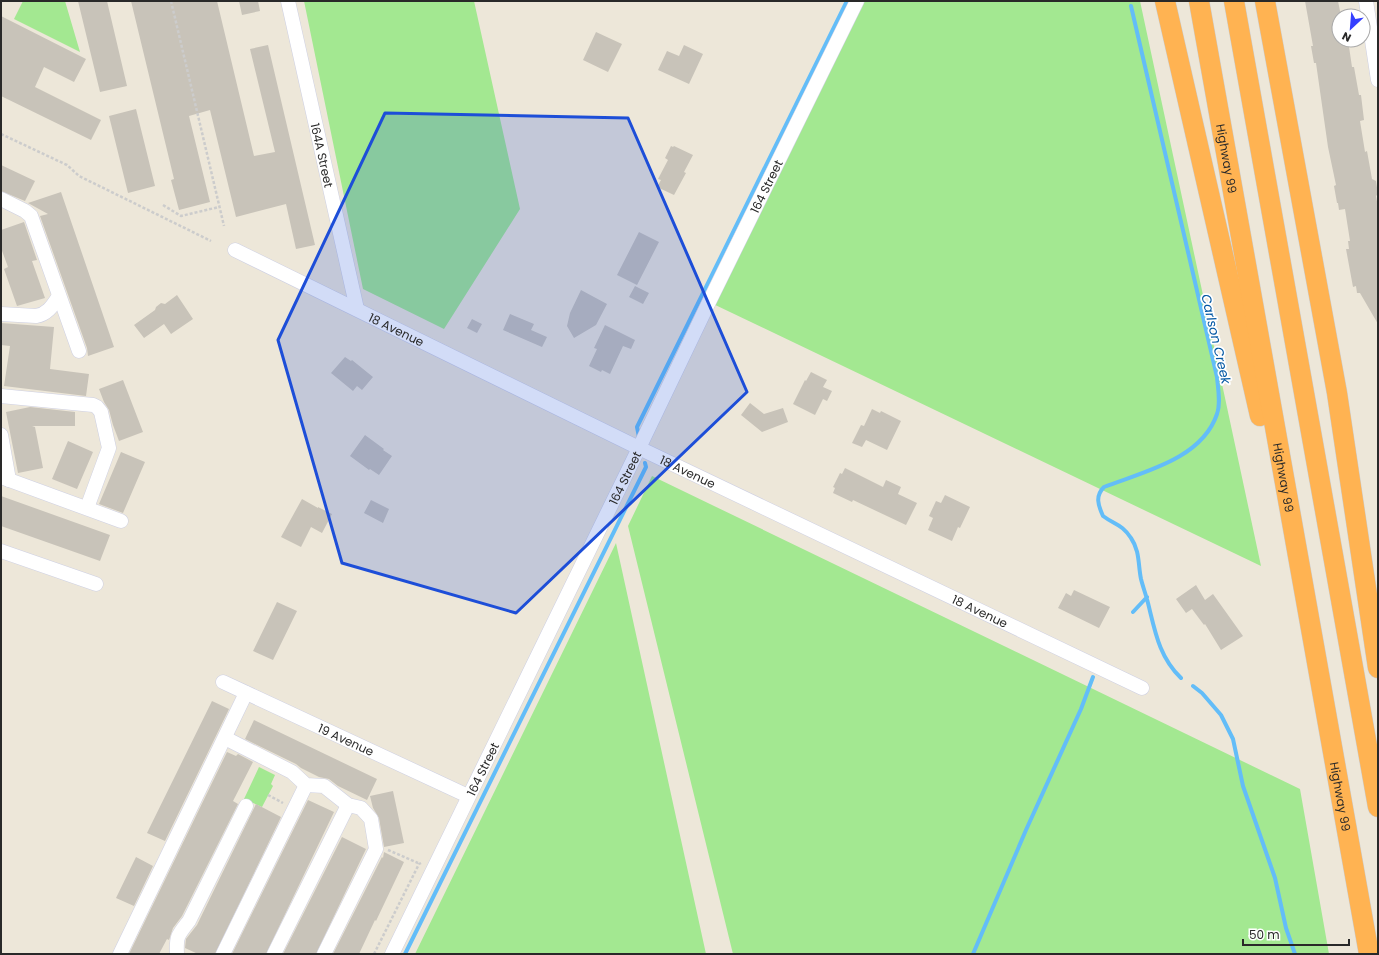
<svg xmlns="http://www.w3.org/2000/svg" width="1379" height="955" viewBox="0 0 1379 955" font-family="Poppins,sans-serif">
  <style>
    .green { fill: #a3e891 }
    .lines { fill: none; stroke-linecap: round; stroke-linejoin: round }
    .stream { stroke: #63bdf8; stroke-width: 4 }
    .building { fill: #c8c3b9 }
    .minor-casing { stroke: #ced0e3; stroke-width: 15 }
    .highway-casing { stroke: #ccc; stroke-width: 21 }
    .path { stroke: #ccc; stroke-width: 2.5; stroke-dasharray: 3 2; stroke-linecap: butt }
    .minor { stroke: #fff; stroke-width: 14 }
    .highway { stroke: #ffb352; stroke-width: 20 }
    .marked { fill: #1d4ed8; fill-opacity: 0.2; stroke: #1d4ed8; stroke-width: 3; stroke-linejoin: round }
    .labels { text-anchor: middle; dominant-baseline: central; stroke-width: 3.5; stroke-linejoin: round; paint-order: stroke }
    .street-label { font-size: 12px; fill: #292929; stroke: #fff }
    .water-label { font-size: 13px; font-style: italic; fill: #0257a3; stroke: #fff }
  </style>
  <rect width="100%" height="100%" fill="#ede7d9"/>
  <!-- green -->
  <path class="green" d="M 23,1 L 65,1 L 80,52 L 14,19 Z
    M 304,1 L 474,1 L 520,209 L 444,329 L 363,289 Z
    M 865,1 L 1140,1 L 1261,566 L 709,302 Z
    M 652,476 L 1300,789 L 1329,954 L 733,954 L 628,526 Z
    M 616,543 L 706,954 L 415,954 Z
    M 259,767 L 275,775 L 271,784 L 273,786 L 262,807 L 244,799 Z"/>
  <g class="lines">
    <!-- stream -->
    <path class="stream" d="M 1131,6 L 1217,377 C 1218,389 1221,403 1217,414 C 1202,459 1143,472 1104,487 C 1095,496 1098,505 1103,516 C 1115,525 1122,524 1131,538 C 1140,551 1138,565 1141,579 C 1143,587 1146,595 1148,603 C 1155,631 1159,657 1181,678
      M 639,437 L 637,427 L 847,1
      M 1133,612 L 1147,597
      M 1193,686 L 1202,693 L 1221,715 L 1233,739 L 1243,786 L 1275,878 L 1286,928 L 1295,954
      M 405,954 L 646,467 L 645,463
      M 973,954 L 1026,830 L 1081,709 L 1093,677"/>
  </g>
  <!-- building -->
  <path class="building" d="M 78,1 L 107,1 L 127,86 L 100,92 Z
    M 131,1 L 217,1 L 254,156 L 275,152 L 250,49 L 268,45 L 315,245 L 296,249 L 286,204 L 236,217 L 210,110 L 189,116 L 210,202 L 179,210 L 171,180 L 174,179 Z
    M 239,1 L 258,1 L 260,11 L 242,15 Z
    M 1305,1 L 1338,1 L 1341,16 L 1339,16 L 1339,40 L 1348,40 L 1352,67 L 1354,67 L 1359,95 L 1361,95 L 1364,120 L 1360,121 L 1365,152 L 1367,151 L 1372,179 L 1376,181 L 1378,194 L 1376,196 L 1378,207 L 1378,324 L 1360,293 L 1357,293 L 1356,286 L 1353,287 L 1346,249 L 1349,249 L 1348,241 L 1350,241 L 1345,209 L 1339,210 L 1338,203 L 1337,203 L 1334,186 L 1336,185 L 1328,147 L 1316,63 L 1314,63 L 1311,46 L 1313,46 Z
    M 1,16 L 86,59 L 74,82 L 44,67 L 35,87 L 101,120 L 91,140 L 1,96 Z
    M 596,32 L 622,44 L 608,72 L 583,60 Z
    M 684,45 L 703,54 L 689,84 L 658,70 L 667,51 L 679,56 Z
    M 136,109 L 155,186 L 128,193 L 109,116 Z
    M 671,146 L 673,147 L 674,146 L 693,155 L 684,172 L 686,173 L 674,195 L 657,187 L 661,180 L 658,179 L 668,160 L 665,158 Z
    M 1,165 L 35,181 L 25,201 L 1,191 Z
    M 61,192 L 114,347 L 88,356 L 87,348 L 40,216 L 48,214 L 28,203 Z
    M 24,222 L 37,260 L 32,261 L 45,298 L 17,306 L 4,269 L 8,267 L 1,248 L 1,230 Z
    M 639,232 L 659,242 L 637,285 L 617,275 Z
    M 635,286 L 649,293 L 643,304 L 629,297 Z
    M 581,290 L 607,304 L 596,325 L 574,338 L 567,326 L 570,313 Z
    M 177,295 L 193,319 L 171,334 L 164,324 L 144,338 L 134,325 L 155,310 L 156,307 L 161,303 L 165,304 Z
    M 510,314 L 534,324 L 531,330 L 547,337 L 542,347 L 503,330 Z
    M 472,319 L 482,324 L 477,333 L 467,328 Z
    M 1,323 L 54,327 L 50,369 L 89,374 L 86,396 L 4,386 L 10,346 L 1,345 Z
    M 605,325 L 635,340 L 631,349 L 623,346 L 610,374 L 602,370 L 601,372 L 589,366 L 597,349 L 594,348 Z
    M 345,357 L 351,361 L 352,360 L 373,377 L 362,390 L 357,386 L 353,391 L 331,373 Z
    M 811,372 L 827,380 L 823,387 L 832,391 L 827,401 L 823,399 L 815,415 L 793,404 L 805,380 L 806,381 Z
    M 123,380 L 143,432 L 119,441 L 113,425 L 109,410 L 104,402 L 99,389 Z
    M 750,403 L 764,414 L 783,408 L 788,422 L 762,432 L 741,415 Z
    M 30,407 L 75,412 L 75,426 L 32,426 L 35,427 L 43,468 L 18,473 L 6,412 Z
    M 872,409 L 880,413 L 881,411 L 901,421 L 887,450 L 866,440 L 862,447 L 852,443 L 861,425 L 864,426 Z
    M 365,435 L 384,449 L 383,450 L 392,456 L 379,475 L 370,469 L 369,470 L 350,456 Z
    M 68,441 L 93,452 L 77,489 L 52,479 Z
    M 121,452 L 145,462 L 123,513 L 99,504 Z
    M 845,468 L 883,487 L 886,480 L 901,487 L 898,494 L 917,503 L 906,525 L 853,500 L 852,502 L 833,493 L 835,488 L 833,487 L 840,473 L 842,474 Z
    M 945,495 L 970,507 L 960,528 L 958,527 L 952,541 L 928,530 L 933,518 L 929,516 L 936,501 L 941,503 Z
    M 1,496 L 110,535 L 100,561 L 1,526 Z
    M 302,499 L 318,508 L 318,507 L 332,514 L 322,533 L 311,527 L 301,547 L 281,537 Z
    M 371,500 L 389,509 L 383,523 L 364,513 Z
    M 1196,585 L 1205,600 L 1213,594 L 1243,636 L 1221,650 L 1205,624 L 1204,625 L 1192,609 L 1186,613 L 1176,599 Z
    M 1074,590 L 1110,607 L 1099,628 L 1058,608 L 1066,593 L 1071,596 Z
    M 277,602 L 297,611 L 273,660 L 253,651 Z
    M 212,701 L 229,709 L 165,841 L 147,833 Z
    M 254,720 L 377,779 L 367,800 L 338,786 L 329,779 L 319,777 L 301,768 L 296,764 L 245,739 Z
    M 227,752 L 236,756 L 238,754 L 253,762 L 233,801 L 238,804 L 182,916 L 173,928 L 169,940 L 167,939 L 159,954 L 129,954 Z
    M 393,791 L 404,843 L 384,847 L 379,818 L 373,808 L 370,796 Z
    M 308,800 L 334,812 L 266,954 L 232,954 Z
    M 256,804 L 281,817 L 215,954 L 198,954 L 185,948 L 186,939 L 197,925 Z
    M 342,837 L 366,849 L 316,954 L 283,954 Z
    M 384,852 L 404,862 L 376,921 L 375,920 L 359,954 L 333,954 L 382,857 L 383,858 Z
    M 136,857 L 153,866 L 134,906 L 116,898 Z"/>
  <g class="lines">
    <!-- minor casing -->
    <g class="minor-casing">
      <g id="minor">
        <path id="s1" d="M 288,1 L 357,309"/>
        <path d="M 1366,1 L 1378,80"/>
        <path d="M 1,199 L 25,211 L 31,216 L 79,351"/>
        <path id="s2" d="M 235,250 L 639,448 L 1142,688"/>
        <path d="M 1,314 L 36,316 C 48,314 53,305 59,296"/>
        <path d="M 1,396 L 93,405 L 97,407 L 101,412 L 109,448 L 87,508"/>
        <path d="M 1,435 L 9,480"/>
        <path d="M 1,477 L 121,521"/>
        <path d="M 1,551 L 96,584"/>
        <path id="s3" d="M 223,682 L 468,796"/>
        <path d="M 225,738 L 292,772 L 306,785 L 324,786 L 348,805 L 361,808 L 371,819 L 376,849 L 324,954"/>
        <path d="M 120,954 L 246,693"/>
        <path d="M 177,954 C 176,936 178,935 189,921 L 246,806"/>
        <path d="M 223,954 L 306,785"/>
        <path d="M 274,954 L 348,805"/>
        <path id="s4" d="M 392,954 L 639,448 L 709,302 L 857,1"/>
      </g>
    </g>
    <!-- highway casing -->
    <g class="highway-casing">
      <g id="highway">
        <path d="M 1165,1 L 1260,416"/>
        <path id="s5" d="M 1199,1 L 1369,954"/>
        <path d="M 1234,1 L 1378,807"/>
        <path d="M 1265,1 L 1337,393 L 1378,668"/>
      </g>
    </g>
    <!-- path -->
    <path class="path" d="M 171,1 L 224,226
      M 1,134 L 67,165 L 79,176 L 211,241
      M 163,205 L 181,216 L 219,207
      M 268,795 L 283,803
      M 388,850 L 418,863
      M 374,954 L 419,864 L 421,863"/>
    <!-- minor -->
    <use href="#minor" class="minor"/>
    <!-- highway -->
    <use href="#highway" class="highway"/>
  </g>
  <!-- marked area -->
  <path class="marked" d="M 385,113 L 628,118 L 747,392 L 516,613 L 342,563 L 278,340 Z"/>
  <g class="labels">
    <!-- street labels -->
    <g class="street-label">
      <text stroke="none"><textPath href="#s1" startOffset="158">164A Street</textPath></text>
      <text stroke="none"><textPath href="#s5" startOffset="160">Highway 99</textPath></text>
      <text stroke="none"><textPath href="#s4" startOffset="854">164 Street</textPath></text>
      <text stroke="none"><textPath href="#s2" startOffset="180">18 Avenue</textPath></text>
      <text stroke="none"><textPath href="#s2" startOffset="504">18 Avenue</textPath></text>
      <text stroke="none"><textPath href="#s5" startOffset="484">Highway 99</textPath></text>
      <text stroke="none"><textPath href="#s4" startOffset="530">164 Street</textPath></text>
      <text stroke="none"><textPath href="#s2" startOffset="828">18 Avenue</textPath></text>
      <text stroke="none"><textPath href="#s3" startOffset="136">19 Avenue</textPath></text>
      <text stroke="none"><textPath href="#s4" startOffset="206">164 Street</textPath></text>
      <text stroke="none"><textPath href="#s5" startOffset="808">Highway 99</textPath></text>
    </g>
    <!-- water labels -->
    <g class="water-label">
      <text transform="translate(1216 339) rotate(77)">Carlson Creek</text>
    </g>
  </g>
  <!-- border -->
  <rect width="1379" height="955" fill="none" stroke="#292929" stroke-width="4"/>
  <!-- north arrow -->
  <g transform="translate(1351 28) rotate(206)"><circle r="19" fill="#ffffff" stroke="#a9a9a9"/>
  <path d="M0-3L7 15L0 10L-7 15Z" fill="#343fff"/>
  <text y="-6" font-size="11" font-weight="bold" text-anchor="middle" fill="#292929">N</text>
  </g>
  <!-- scale -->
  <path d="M1243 939v6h106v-6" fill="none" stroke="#292929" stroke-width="2"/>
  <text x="1249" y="939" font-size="12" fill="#292929" stroke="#ffffff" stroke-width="3" paint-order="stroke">50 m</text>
</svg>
